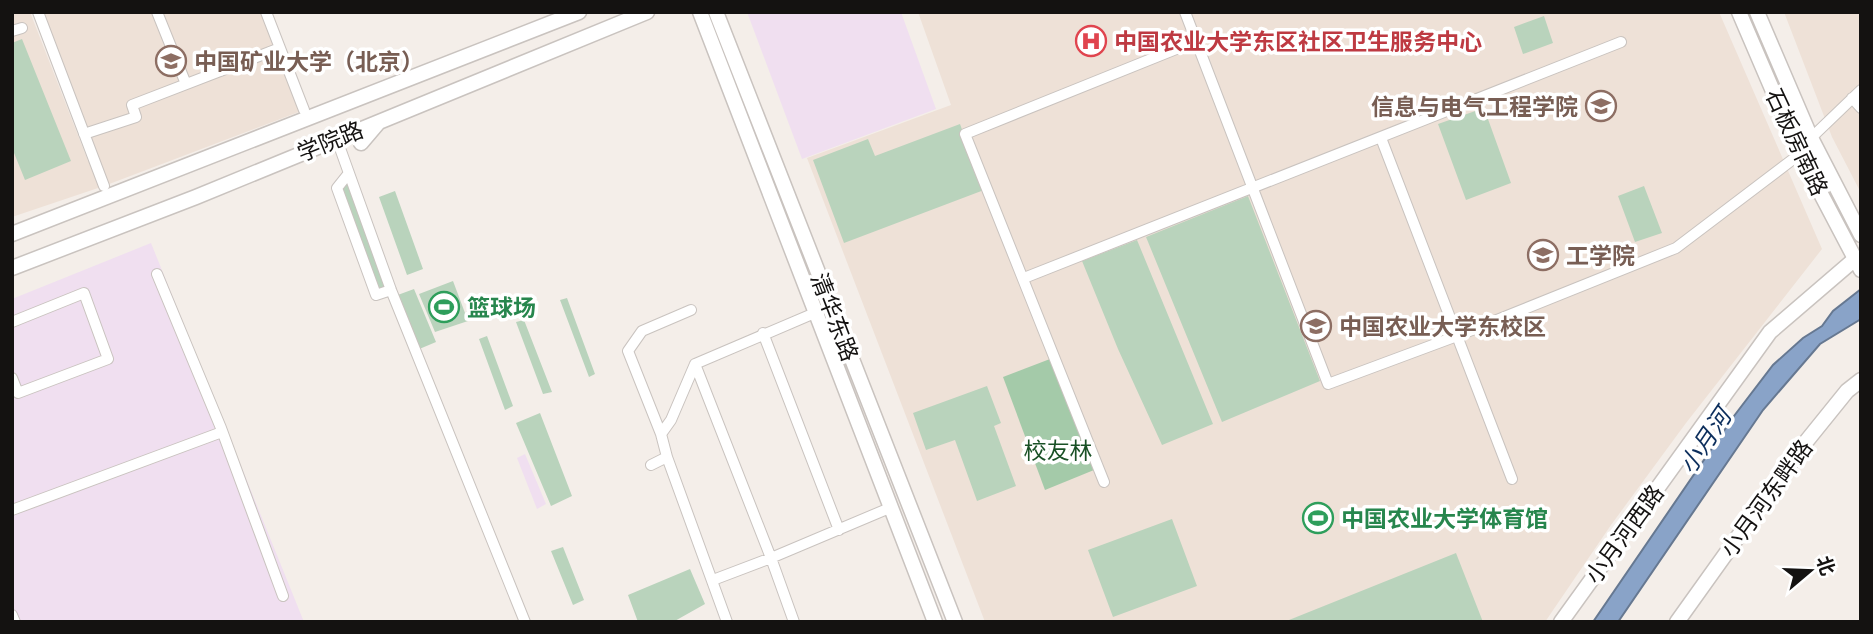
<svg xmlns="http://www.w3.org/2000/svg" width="1873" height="634" viewBox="0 0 1873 634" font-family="Raleway,'Noto Sans SC',sans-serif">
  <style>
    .commercial { fill: #f0dff0 }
    .built { fill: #eee1d7 }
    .green { fill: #b9d3bc }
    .forest { fill: #a4caa9 }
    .water { fill: #89a3c8; stroke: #667891; stroke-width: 2 }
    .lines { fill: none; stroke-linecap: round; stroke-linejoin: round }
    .street-casing { stroke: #c9c3bf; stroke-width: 12 }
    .secondary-casing { stroke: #c9c3bf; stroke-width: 17 }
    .primary-casing { stroke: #c9c3bf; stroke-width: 17 }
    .street { stroke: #fff; stroke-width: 10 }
    .secondary { stroke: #fff; stroke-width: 14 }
    .primary { stroke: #fff; stroke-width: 14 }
    .labels { text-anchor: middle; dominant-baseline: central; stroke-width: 7; stroke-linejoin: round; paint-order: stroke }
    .health-label { font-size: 23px; font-weight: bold; fill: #be3a42; stroke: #fff; text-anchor: start }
    .education-label { font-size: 23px; font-weight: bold; fill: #785e54; stroke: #fff; text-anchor: start }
    .street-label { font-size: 23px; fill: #141211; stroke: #fff }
    .leisure-label { font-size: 23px; font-weight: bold; fill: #27864d; stroke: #fff; text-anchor: start }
    .park-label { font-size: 23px; fill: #195126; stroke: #fff }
    .water-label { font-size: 24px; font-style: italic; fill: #0c2e5c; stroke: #fff }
  </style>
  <rect width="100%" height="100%" fill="#f4eee9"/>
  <!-- commercial -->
  <path class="commercial" d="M 747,12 L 901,12 L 936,109 L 802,159 Z
    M 151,243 L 304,622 L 12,622 L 12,299 Z
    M 525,454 L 546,504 L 537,509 L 517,458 Z"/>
  <!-- built -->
  <path class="built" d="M 12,12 L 30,12 L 88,161 L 93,159 L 37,12 L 266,12 L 304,110 L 104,186 L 12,217 Z
    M 918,12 L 1719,12 L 1822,249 L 1686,423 L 1611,525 L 1545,622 L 985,622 L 807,158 L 951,105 Z
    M 1784,12 L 1861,12 L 1861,193 L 1832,137 Z"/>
  <!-- green -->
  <path class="green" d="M 1544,16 L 1553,43 L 1523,54 L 1514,27 Z
    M 22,39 L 71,161 L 25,180 L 12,148 L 12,43 Z
    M 1484,108 L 1511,183 L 1466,200 L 1438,124 Z
    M 960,124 L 984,190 L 844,243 L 813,160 L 868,139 L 875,156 Z
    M 350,181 L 388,288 L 376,293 L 339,185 Z
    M 1644,186 L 1662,233 L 1635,242 L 1618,196 Z
    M 395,191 L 423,269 L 407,275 L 379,197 Z
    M 1248,196 L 1320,381 L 1222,422 L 1146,237 Z
    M 1137,240 L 1213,424 L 1162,445 L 1118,349 L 1082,261 Z
    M 453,281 L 468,321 L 435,332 L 419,294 Z
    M 414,289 L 436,342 L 417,350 L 395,296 Z
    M 567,298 L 595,374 L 589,377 L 560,300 Z
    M 524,320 L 552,392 L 543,394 L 516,322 Z
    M 487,336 L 513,406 L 505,410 L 479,339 Z
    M 987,386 L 1001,423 L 994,426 L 1016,486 L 977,501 L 955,440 L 926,450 L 913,413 Z
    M 540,413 L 572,496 L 551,506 L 516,423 Z
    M 1172,519 L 1197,586 L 1113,617 L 1088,550 Z
    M 563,547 L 584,600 L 573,605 L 551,551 Z
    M 1456,553 L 1483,622 L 1284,622 Z
    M 690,569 L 705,604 L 673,622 L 638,622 L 628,595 Z"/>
  <!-- forest -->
  <path class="forest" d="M 1050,359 L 1094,470 L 1045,490 L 1003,377 Z"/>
  <!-- water -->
  <path class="water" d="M 1861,289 L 1861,319 L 1820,344 L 1763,410 L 1618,622 L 1593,622 L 1734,416 L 1773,365 L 1803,338 L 1822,326 L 1833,311 Z"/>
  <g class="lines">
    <!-- street casing -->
    <g class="street-casing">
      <path id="street" d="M 38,12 L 104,186
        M 157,12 L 186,84
        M 266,12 L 304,110
        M 1185,12 L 1328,384 L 1457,336 L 1676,248 L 1792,160
        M 12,31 L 22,28
        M 1852,98 L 1861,108
        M 84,134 L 136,117 L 132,105 L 280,48
        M 1381,138 L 1512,479
        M 1811,138 L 1861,90
        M 341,151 L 391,290 L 525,622
        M 349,173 L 337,188 L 376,295 L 391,290
        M 157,274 L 221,428 L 283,596
        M 1024,278 L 1621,42
        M 12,322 L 84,293 L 108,359 L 18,393 L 12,378
        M 763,333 L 839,530
        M 695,364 L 771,558 L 892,507
        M 661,434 L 628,351 L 642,331 L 691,310
        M 667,457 L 727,622
        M 651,465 L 667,457 L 661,434 L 671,420 L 695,364 L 817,312
        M 1104,482 L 965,134 L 1196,41
        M 12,510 L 222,432
        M 713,580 L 771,558 L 794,622
        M 12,615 L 15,622"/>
    </g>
    <!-- secondary casing -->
    <g class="secondary-casing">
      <path id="secondary" d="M 700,12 L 935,622
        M 716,12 L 955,622
        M 1561,622 L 1770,332 L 1855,259
        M 1677,622 L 1805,443 L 1847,391 L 1861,380"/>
    </g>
    <!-- primary casing -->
    <g class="primary-casing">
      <path id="primary" d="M 1739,12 L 1800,154 L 1861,270
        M 1757,12 L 1811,138 L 1861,235
        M 361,143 L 378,123
        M 12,234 L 579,12
        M 12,268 L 196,197 L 647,12"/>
    </g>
    <!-- street -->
    <use href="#street" class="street"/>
    <!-- secondary -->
    <use href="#secondary" class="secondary"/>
    <!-- primary -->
    <use href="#primary" class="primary"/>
  </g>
  <!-- icons -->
  <defs>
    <g id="hospital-ring" transform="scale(1.575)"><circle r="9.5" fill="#fff" stroke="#e0444e" stroke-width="1.5"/><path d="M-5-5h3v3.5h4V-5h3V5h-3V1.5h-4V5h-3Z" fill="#e0444e"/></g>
    <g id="university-ring" transform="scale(1.575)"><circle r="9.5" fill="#fff" stroke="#8d6e63" stroke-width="1.5"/><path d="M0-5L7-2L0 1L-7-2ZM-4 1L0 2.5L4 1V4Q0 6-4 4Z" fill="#8d6e63"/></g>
    <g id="stadium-ring" transform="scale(1.575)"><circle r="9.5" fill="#fff" stroke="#2e9e5b" stroke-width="1.5"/><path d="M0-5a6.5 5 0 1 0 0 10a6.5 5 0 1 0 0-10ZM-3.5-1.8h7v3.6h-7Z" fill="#2e9e5b"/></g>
  </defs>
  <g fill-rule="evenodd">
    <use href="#hospital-ring" x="1091" y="41"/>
    <use href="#university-ring" x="171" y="61"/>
    <use href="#university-ring" x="1601" y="106"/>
    <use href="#university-ring" x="1543" y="255"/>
    <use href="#stadium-ring" x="444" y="307"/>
    <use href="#university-ring" x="1316" y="326"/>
    <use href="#stadium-ring" x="1318" y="518"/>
  </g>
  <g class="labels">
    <!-- health labels -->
    <g class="health-label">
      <text x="1114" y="41">中国农业大学东区社区卫生服务中心</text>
    </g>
    <!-- education labels -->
    <g class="education-label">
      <text x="194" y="61">中国矿业大学（北京）</text>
      <text x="1578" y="106" text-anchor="end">信息与电气工程学院</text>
      <text x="1566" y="255">工学院</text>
      <text x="1339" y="326">中国农业大学东校区</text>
    </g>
    <!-- street labels -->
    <g class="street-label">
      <text transform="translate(330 141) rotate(-22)">学院路</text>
      <text transform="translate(1797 142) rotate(65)">石板房南路</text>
      <text transform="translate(835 317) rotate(69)">清华东路</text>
      <text transform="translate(1766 498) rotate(-54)">小月河东畔路</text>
      <text transform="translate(1624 534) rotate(-54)">小月河西路</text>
    </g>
    <!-- leisure labels -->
    <g class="leisure-label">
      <text x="467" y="307">篮球场</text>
      <text x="1341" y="518">中国农业大学体育馆</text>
    </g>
    <!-- park labels -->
    <g class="park-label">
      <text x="1058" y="450">校友林</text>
    </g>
    <!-- water labels -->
    <g class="water-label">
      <text transform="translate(1705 441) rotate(-56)">小月河</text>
    </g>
  </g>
  <!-- border -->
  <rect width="1873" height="634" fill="none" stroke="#141211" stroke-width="28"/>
  <!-- north arrow -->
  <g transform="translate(1810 571) rotate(71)" stroke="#ffffff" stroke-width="5" paint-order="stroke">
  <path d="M0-5L12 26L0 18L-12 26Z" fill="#141211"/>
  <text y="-10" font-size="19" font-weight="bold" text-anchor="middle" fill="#141211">北</text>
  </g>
</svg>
